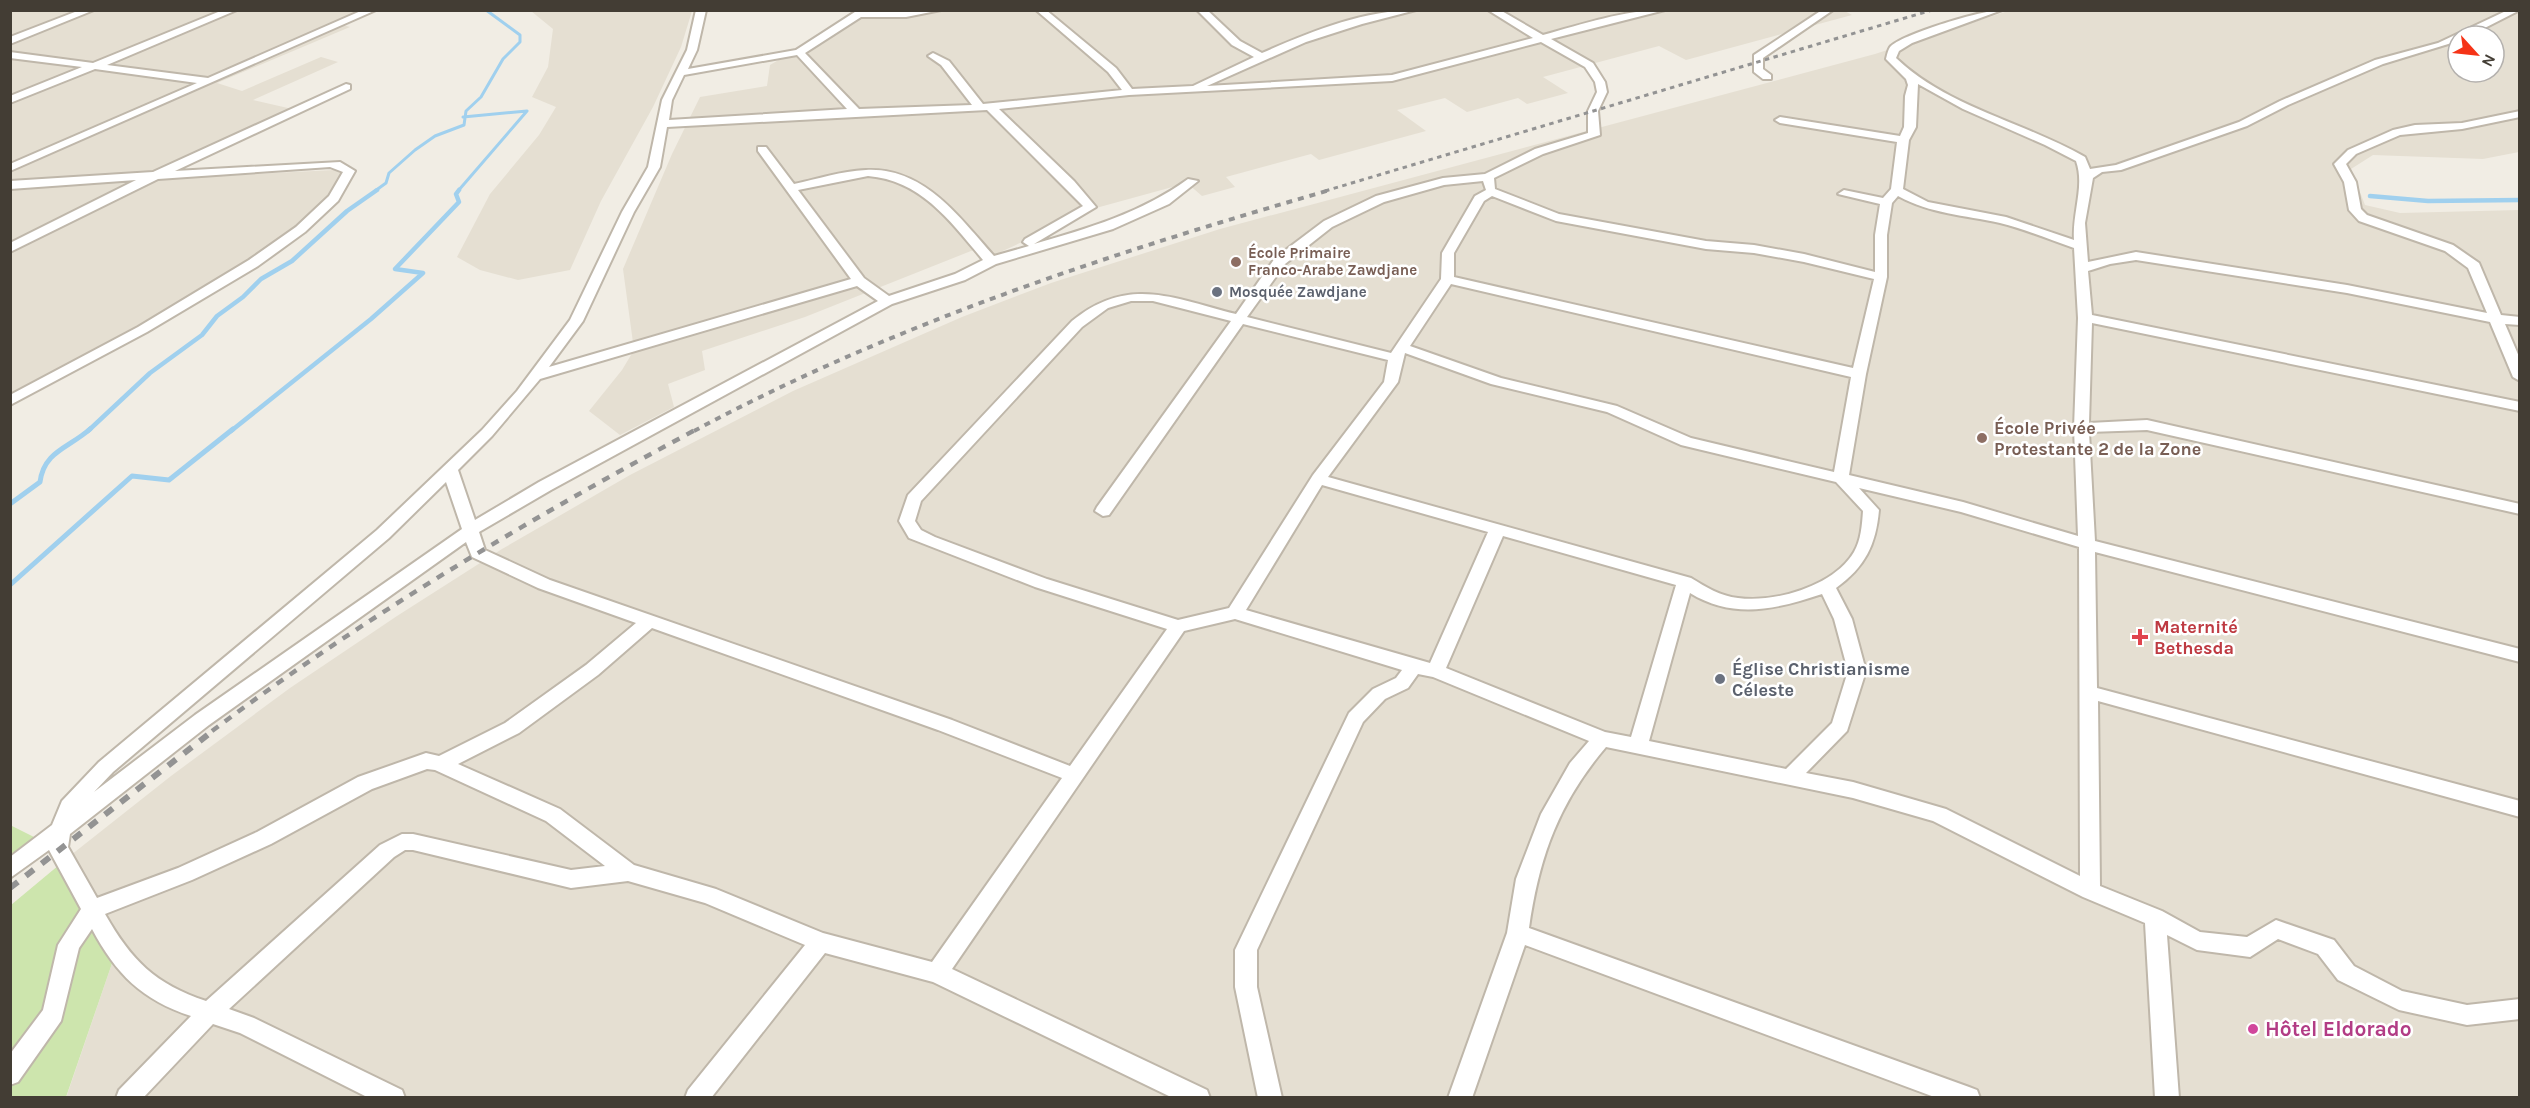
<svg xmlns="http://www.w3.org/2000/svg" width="2530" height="1108" viewBox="0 0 2530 1108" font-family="Karla,sans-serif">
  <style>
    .residential { fill: #e5dfd2; fill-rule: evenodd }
    .green { fill: #cde5ad }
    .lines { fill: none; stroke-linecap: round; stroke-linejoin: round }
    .stream-far2 { stroke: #a0d0ee; stroke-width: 3 }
    .stream-far1 { stroke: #a0d0ee; stroke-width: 4.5 }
    .stream { stroke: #a0d0ee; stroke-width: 5 }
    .street-casing { stroke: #bfb7aa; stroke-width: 4 }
    .street { fill: #fff; fill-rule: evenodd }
    .rail-far3 { stroke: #939393; stroke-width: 3; stroke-dasharray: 4.5 4.5; stroke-linecap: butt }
    .rail-far2 { stroke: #939393; stroke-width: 4; stroke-dasharray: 6 6; stroke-linecap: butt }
    .rail-far1 { stroke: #939393; stroke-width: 4.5; stroke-dasharray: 8 8; stroke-linecap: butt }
    .rail { stroke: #939393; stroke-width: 6; stroke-dasharray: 10 10; stroke-linecap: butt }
    .education-dot { fill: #8d6e63; stroke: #fff; stroke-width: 2 }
    .worship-dot { fill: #6b7280; stroke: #fff; stroke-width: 2 }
    .health-dot { fill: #e0444e; stroke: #fff; stroke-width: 2 }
    .hotel-dot { fill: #d1479c; stroke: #fff; stroke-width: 2 }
    .labels { text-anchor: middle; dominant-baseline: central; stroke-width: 5; stroke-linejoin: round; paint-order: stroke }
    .far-education-label { font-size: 15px; font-weight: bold; fill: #785e54; stroke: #fff; text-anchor: start }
    .far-worship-label { font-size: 15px; font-weight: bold; fill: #5b616d; stroke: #fff; text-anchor: start }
    .education-label { font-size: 18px; font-weight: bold; fill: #785e54; stroke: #fff; text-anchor: start }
    .health-label { font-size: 18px; font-weight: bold; fill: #be3a42; stroke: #fff; text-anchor: start }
    .worship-label { font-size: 18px; font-weight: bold; fill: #5b616d; stroke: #fff; text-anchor: start }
    .near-hotel-label { font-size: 21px; font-weight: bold; fill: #b23c85; stroke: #fff; text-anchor: start }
  </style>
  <rect width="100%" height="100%" fill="#f1ede4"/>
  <!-- residential -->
  <path class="residential" d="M 1843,10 L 1852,15 L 1686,60 L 1659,46 L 1543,77 L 1568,93 L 1527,104 L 1518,98 L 1467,112 L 1445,98 L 1397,110 L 1426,131 L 1319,160 L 1311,154 L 1226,177 L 1235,187 L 1202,196 L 1187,183 L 1096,208 L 981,261 L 976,249 L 805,317 L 702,351 L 705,370 L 668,384 L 674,407 L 620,435 L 589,411 L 622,370 L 634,350 L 623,269 L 672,154 L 700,97 L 767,86 L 770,65 L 862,11 Z
    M 11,11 L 365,11 L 336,23 L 350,27 L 217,83 L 242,91 L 321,57 L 338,62 L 253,100 L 301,111 L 157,179 L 334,170 L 345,175 L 313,214 L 246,267 L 11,397 Z
    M 531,11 L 692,11 L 681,47 L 653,107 L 601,201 L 570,270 L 518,280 L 480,270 L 457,257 L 490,194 L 539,135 L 556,107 L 532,97 L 548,67 L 553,29 Z
    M 2008,11 L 2519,11 L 2519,152 L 2483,159 L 2373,155 L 2351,169 L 2365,205 L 2400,213 L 2519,210 L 2519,1097 L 66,1098 L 119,943 L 71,855 L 171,776 L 290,688 L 397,616 L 502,549 L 630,475 L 793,391 L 962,317 L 1051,283 L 1220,229 L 1875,54 ZM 2458,36 L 2494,36 L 2494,72 L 2458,72 Z"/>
  <!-- green -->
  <path class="green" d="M 10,825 L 34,837 L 11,857 L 10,857 Z
    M 71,855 L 119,943 L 66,1097 L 11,1098 L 11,905 Z"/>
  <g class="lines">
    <!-- stream-far2 -->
    <path class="stream-far2" d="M 375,191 L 386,183 L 389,173 L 415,150 L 435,136 L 464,125 L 466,111 L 481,97 L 503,59 L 520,42 L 520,35 L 486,10
      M 458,191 L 527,111 L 463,117"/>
    <!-- stream-far1 -->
    <path class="stream-far1" d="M 2370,196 L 2428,201 L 2520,200
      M 88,431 L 150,373 L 202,335 L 217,316 L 243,297 L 261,279 L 292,261 L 347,211 L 377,190
      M 231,431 L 371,319 L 423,273 L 395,269 L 459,202 L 456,194 L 459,190"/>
    <!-- stream -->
    <path class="stream" d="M 10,504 L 40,482 C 44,451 69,448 90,429
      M 10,585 L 132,476 L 169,480 L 233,429"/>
    <!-- street casing -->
    <g class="street-casing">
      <path id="street" d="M 80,10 L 94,10 L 10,44 L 10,37 Z
        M 223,10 L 237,10 L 107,65 L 208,78 L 363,10 L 376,10 L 10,171 L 10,164 L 197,83 L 95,69 L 10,103 L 10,96 L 82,67 L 10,58 L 10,52 L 93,63 Z
        M 696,10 L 706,10 L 697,50 L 688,69 L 796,50 L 858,10 L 941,10 L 906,17 L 861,17 L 805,53 L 859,109 L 972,105 L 941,65 L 928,56 L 933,53 L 949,61 L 983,104 L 1122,90 L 1108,72 L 1036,10 L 1046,10 L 1116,68 L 1132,89 L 1193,86 L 1254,57 L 1232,45 L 1197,10 L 1207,10 L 1240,41 L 1262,53 C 1310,32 1363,10 1416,10 L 1362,24 L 1306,42 L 1207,86 L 1392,75 L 1533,38 L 1488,10 L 1500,10 L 1543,35 C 1583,24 1624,10 1665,10 L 1551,39 L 1593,63 L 1605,82 L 1607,92 L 1598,111 L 1600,135 L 1543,154 L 1494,178 L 1495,189 L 1559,214 L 1706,241 L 1754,245 L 1804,254 L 1875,272 L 1875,235 L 1880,204 L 1838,194 L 1844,190 L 1883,198 L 1891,189 L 1897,142 L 1780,123 L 1775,120 L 1780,117 L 1900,136 L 1904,127 L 1905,96 L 1908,85 L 1906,79 L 1886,59 C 1887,55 1888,49 1891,46 C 1906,33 1982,10 2002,10 L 1912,43 L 1899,51 L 1896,58 C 1947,107 2024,122 2085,157 L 2090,169 L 2116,165 L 2239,122 L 2280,101 L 2375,60 L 2438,43 L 2508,10 L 2520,10 L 2469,36 L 2458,36 L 2458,41 L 2383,64 L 2288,105 L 2247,126 L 2121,170 L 2102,172 L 2093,178 L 2085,223 L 2088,262 L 2136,252 L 2347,285 L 2487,313 L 2468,268 L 2445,251 L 2359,221 L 2349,210 L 2344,182 L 2334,164 L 2348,150 L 2393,130 L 2415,125 L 2462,123 L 2520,111 L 2520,117 L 2462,129 L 2400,135 L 2356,154 L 2346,164 L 2356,182 L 2361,209 L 2367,215 L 2453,245 L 2479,263 L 2501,315 L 2520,317 L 2520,325 L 2505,324 L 2520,359 L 2520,381 L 2513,377 L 2490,322 L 2347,293 L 2136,260 L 2110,264 L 2088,271 L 2092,315 L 2520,402 L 2520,411 L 2092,323 L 2089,423 L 2147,420 L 2520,504 L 2520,514 L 2147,430 L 2089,432 L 2095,541 L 2520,649 L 2520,662 L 2095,552 L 2097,688 L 2520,801 L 2520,817 L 2098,701 L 2100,886 L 2162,911 L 2200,932 L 2247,937 L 2276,920 L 2334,940 L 2354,966 L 2402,991 L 2467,1005 L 2520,999 L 2520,1019 L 2467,1025 L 2399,1010 L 2338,980 L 2318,954 L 2278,939 L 2250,957 L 2197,950 L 2167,935 L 2179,1098 L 2155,1098 L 2145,923 L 2083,897 L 1933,821 L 1853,798 L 1606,747 C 1559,802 1539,857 1529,928 L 1969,1087 L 1977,1090 L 1980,1098 L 1937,1098 L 1525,945 L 1472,1098 L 1448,1098 L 1507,933 L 1516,879 L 1541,814 L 1570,763 L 1589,741 L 1433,677 L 1418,674 L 1408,688 L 1385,699 L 1363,722 L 1257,950 L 1257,987 L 1282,1098 L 1258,1098 L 1235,987 L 1235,950 L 1349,713 L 1373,689 L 1396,678 L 1402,670 L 1235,619 L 1184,631 L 952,969 L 1207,1090 L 1210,1098 L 1173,1098 L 933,982 L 825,953 L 711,1098 L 685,1098 L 688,1090 L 805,945 L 705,903 L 628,881 L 571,888 L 413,850 L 405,850 L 394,857 L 229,1009 L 254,1018 L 402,1090 L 405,1098 L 369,1098 L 240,1033 L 213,1024 L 143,1098 L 116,1098 L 119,1090 L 191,1016 C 142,1000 116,974 92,929 L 79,948 L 61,1021 L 18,1082 L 10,1085 L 10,1054 L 43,1010 L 58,945 L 81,909 L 49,850 L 10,878 L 10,857 L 52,825 L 62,801 L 99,762 L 377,530 L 482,430 L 517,391 L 570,320 L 622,212 L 648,167 L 662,100 L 687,50 ZM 1541,42 L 1585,67 L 1595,82 L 1597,92 L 1588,111 L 1588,133 L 1535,149 L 1485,174 L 1443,178 L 1376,196 L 1324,221 L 1275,258 L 1236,314 C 1173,298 1128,275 1072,321 L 908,495 L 899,521 L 909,538 L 1035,587 L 1167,629 L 1070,766 L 952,720 L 550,580 L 485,550 L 479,532 L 551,490 L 892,304 L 965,280 L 996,264 L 1113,229 L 1169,204 L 1198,181 L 1188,179 C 1141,213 1089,228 1034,244 L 1096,207 L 1074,181 L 999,109 L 1129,95 L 1392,81 ZM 797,55 L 847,109 L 669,120 L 672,100 L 684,75 ZM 1918,84 L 1963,109 L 2045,145 L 2076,161 C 2085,186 2072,213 2074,240 L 2006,217 L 1928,202 L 1903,189 L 1909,140 L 1916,127 ZM 987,110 L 1083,206 L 1025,239 L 1023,242 L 1029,246 L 994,256 C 959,217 924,167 866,170 C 841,171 818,179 794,184 L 766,147 L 758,147 L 758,151 L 851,279 L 549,367 L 583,321 L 634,212 L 660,167 L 667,127 ZM 868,176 C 921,180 951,222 983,260 L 955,274 L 889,296 L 864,278 L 798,190 ZM 1483,181 L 1486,190 L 1475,196 L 1442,253 L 1441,279 L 1391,353 L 1247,317 L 1285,264 L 1332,227 L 1384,202 L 1444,185 ZM 1492,196 L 1556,221 L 1706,249 L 1754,253 L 1804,262 L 1874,279 L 1853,368 L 1454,277 L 1454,253 L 1484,201 ZM 1898,196 C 1931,214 1964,215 2000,223 C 2025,229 2050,240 2074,248 L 2078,318 L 2074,428 L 2078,536 L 1963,502 L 1849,475 L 1866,374 L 1887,277 L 1887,235 L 1892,203 ZM 1451,284 L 1851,377 L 1834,472 L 1691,438 L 1617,406 L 1501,378 L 1410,346 ZM 857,286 L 878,301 L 539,482 L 475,520 L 458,470 L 492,436 L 540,379 ZM 1131,301 L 1153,301 L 1231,321 L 1097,507 L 1095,511 L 1103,516 L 1109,515 L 1243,324 L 1388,360 L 1384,382 L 1313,475 L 1229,608 L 1178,620 L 1047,579 L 935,537 L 921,530 L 915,521 L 921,501 L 1082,327 L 1108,308 ZM 1405,353 L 1491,384 L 1607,412 L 1681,445 L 1836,482 L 1863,511 C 1862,525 1861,540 1854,552 C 1834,586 1775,603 1738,598 C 1720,596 1706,587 1691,578 L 1328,477 L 1398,382 ZM 446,482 L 462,529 L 195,715 L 94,792 L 113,772 L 389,538 ZM 1322,485 L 1488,532 L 1430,663 L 1246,610 ZM 1859,488 L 1961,512 L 2079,547 L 2080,876 L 1946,809 L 1853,782 L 1806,773 L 1847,731 L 1866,671 L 1852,619 L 1836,588 C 1865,567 1876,545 1879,510 ZM 1503,536 L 1676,585 L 1631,737 L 1605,732 L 1446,668 ZM 466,542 L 472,557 L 538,588 L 636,623 L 586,665 L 505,723 L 439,756 L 426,753 L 358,777 L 257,832 L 178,868 L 97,898 L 68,847 L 70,834 L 209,725 ZM 1690,593 C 1734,620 1777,609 1822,594 L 1834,619 L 1848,671 L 1832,723 L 1786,769 L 1649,741 ZM 652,628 L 938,730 L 1062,778 L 932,962 L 823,933 L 716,889 L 634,865 L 560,809 L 458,764 L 519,733 L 598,675 ZM 427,769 L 435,770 L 546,821 L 605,866 L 571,870 L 413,834 L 402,834 L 380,845 L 206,1001 C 155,984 131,960 105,914 L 192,880 L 271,844 L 372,789 Z
        M 1822,10 L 1833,10 L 1763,58 L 1763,69 L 1771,75 L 1771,79 L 1763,79 L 1754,72 L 1754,55 Z
        M 346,84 L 350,85 L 350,89 L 175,171 L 340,162 L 355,171 L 338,201 L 305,232 L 258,266 L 147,332 L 10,405 L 10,395 L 138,327 L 249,260 L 296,227 L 329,196 L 343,172 L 330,167 L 158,179 L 10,252 L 10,243 L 136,180 L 10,189 L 10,181 L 153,172 Z"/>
    </g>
    <!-- street -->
    <use href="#street" class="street"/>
    <!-- rail-far3 -->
    <path class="rail-far3" d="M 1325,191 L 1932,10"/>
    <!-- rail-far2 -->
    <path class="rail-far2" d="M 694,431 C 895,323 1112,253 1330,190"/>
    <!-- rail-far1 -->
    <path class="rail-far1" d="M 212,731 C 364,617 529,519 697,429"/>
    <!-- rail -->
    <path class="rail" d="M 10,888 L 214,730"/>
  </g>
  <!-- markers -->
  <g class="education-dot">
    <circle cx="1236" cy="262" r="6"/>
    <circle cx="1982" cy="438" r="6"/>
  </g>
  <g class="worship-dot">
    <circle cx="1217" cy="292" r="6"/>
    <circle cx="1720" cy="679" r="6"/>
  </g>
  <path class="health-dot" d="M2137 628h6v6h6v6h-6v6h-6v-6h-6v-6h6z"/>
  <circle class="hotel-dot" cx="2253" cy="1029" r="6"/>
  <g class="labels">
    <!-- far-education labels -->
    <g class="far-education-label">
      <text x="1248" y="253">École Primaire<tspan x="1248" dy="17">Franco-Arabe Zawdjane</tspan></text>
    </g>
    <!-- far-worship labels -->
    <g class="far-worship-label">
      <text x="1229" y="292">Mosquée Zawdjane</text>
    </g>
    <!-- education labels -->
    <g class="education-label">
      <text x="1994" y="428">École Privée<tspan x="1994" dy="21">Protestante 2 de la Zone</tspan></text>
    </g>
    <!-- health labels -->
    <g class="health-label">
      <text x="2154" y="627">Maternité<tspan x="2154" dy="21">Bethesda</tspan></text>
    </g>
    <!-- worship labels -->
    <g class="worship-label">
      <text x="1732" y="669">Église Christianisme<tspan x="1732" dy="21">Céleste</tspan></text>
    </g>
    <!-- near-hotel labels -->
    <g class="near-hotel-label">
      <text x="2265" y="1029">Hôtel Eldorado</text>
    </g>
  </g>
  <!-- border -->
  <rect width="2530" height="1108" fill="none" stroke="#433d34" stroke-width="24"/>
  <!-- north arrow -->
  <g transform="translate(2476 54) rotate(117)"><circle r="28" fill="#ffffff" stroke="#b4b1ae" stroke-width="1.5"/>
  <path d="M0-4.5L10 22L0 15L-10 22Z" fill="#f53317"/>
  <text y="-9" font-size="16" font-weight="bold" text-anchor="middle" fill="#433d34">N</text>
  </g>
</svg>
